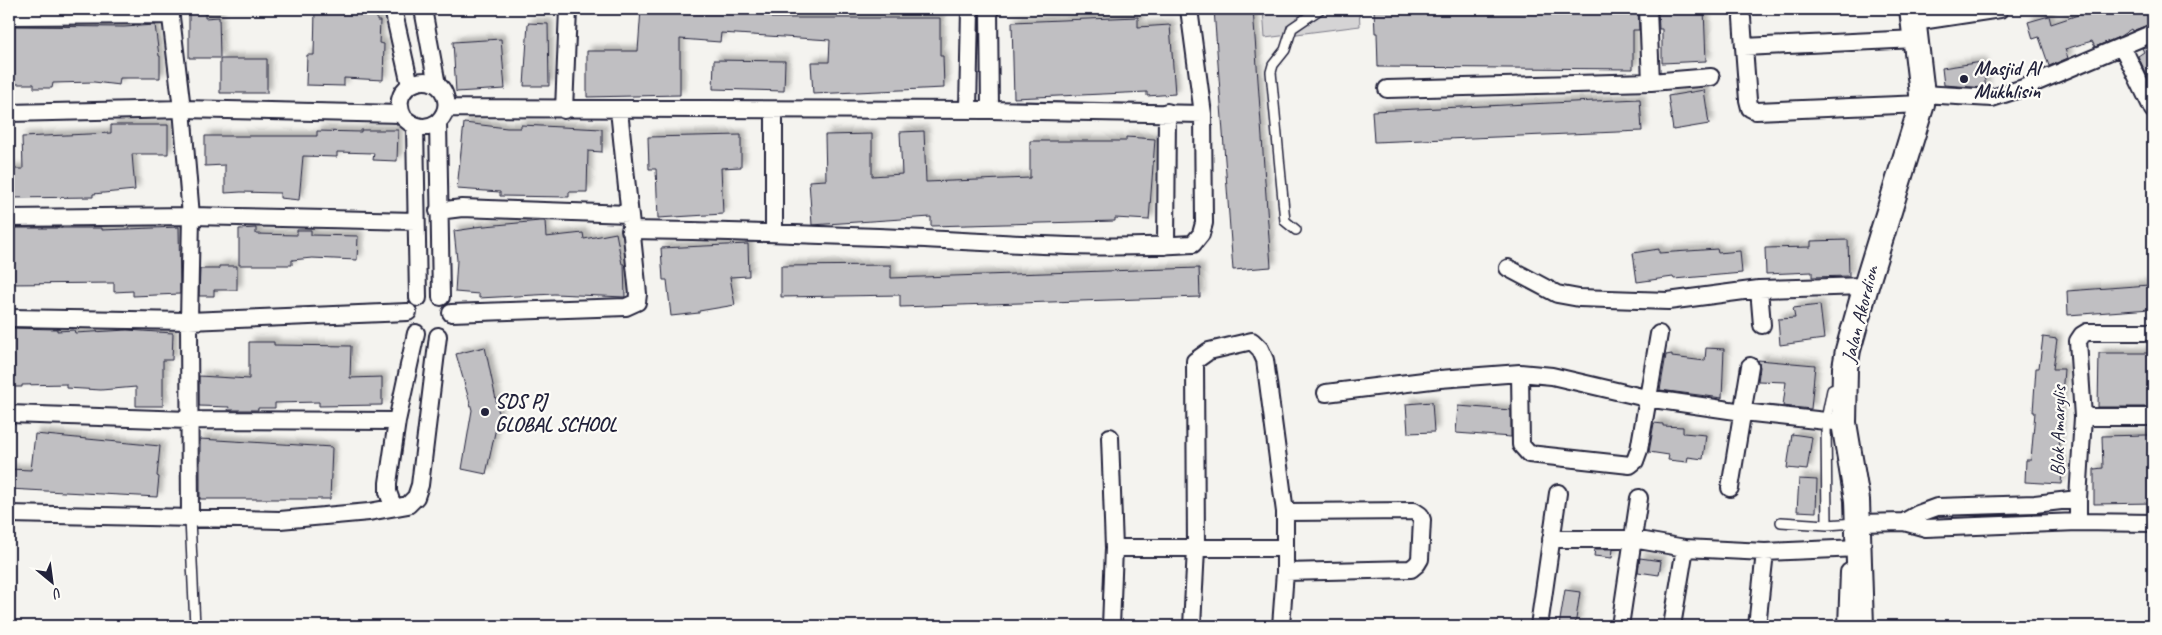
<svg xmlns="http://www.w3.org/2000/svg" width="2162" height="635" viewBox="0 0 2162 635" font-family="Caveat,sans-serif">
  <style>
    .green { fill: #d5d4d5; stroke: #7c7b88 }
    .building { fill: #c0bfc2; stroke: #22223b; filter: url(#shadow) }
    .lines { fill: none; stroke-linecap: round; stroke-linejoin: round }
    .lane-casing { stroke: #22223b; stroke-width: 12 }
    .street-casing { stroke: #22223b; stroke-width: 20 }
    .secondary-casing { stroke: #22223b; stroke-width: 28 }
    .lane { stroke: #fdfcf7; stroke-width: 9 }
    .street { stroke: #fdfcf7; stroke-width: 16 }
    .secondary { stroke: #fdfcf7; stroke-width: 24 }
    .poi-dot { fill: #22223b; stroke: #fdfcf7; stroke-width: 2 }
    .labels { text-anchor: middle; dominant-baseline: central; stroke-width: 4.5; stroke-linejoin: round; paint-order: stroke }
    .poi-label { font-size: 20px; font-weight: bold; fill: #22223b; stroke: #fdfcf7; text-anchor: start }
    .street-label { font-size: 20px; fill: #22223b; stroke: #fdfcf7 }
  </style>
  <defs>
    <filter id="shadow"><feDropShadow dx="4.5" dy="-4.5" stdDeviation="2.5" flood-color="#0004"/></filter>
  </defs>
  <rect width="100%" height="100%" fill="#f4f3ef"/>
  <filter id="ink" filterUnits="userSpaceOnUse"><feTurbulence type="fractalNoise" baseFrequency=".02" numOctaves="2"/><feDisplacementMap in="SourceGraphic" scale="10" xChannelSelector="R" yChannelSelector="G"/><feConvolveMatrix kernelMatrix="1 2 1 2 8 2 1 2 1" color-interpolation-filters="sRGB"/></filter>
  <g filter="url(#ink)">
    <!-- green -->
    <path class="green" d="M 1263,9 L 1359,9 L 1360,26 L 1265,38 Z"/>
    <!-- building -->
    <path class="building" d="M 189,9 L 205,9 L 205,18 L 219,17 L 220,58 L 189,58 Z
      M 315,9 L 377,9 L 377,21 L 380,21 L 379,43 L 384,44 L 383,80 L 344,78 L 344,86 L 306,85 L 307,55 L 314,55 Z
      M 641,9 L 678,12 L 678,9 L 772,10 L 771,18 L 940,18 L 940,56 L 943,56 L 944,88 L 813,94 L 811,62 L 829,62 L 830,40 L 721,33 L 720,42 L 680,39 L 680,95 L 587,97 L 587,51 L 638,51 Z
      M 1214,9 L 1253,9 L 1271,267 L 1233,270 Z
      M 1374,9 L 1638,9 L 1639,30 L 1633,30 L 1633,69 L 1378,67 L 1377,33 L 1375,33 Z
      M 1658,9 L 1704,9 L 1706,61 L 1662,63 L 1662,29 L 1659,29 Z
      M 2079,9 L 2153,9 L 2153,23 L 2132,31 L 2131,29 L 2119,37 L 2095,47 L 2092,41 L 2065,49 L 2068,58 L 2049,66 L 2039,37 L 2033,39 L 2028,22 L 2049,16 L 2051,24 L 2081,14 Z
      M 1138,17 L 1138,27 L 1170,25 L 1175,94 L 1147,96 L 1147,92 L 1014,98 L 1012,22 Z
      M 528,23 L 548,24 L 549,86 L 524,86 Z
      M 155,25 L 159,56 L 160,56 L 160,78 L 120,78 L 119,85 L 94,82 L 53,83 L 52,88 L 34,88 L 34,84 L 9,84 L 9,26 L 124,27 Z
      M 501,39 L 505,89 L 456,92 L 453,42 Z
      M 2153,44 L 2153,88 L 2138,56 L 2144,52 L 2142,48 Z
      M 220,59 L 267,59 L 267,93 L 220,93 Z
      M 714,60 L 785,61 L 784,91 L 713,89 Z
      M 1982,62 L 1986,88 L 1944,85 L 1942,68 Z
      M 1704,90 L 1709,124 L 1673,130 L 1668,96 Z
      M 1640,99 L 1642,131 L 1374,142 L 1372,111 Z
      M 464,123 L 507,128 L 521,128 L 521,125 L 602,129 L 602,152 L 588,151 L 587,192 L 569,192 L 569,197 L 500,196 L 500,192 L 457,189 Z
      M 111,125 L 168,125 L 168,154 L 132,154 L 135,190 L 93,194 L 93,197 L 9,198 L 9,169 L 23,169 L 22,137 L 111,133 Z
      M 361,130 L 398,130 L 397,161 L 373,160 L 374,153 L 337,152 L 337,157 L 303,156 L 299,200 L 280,198 L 280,193 L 241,192 L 225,193 L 225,165 L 205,166 L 205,136 L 317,136 L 317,131 L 361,132 Z
      M 924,131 L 926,182 L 1030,178 L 1030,141 L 1126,141 L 1126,137 L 1155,139 L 1149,220 L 1115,218 L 1115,221 L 931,226 L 931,217 L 812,225 L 809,181 L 826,180 L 825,135 L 872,134 L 872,176 L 902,174 L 900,132 Z
      M 741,135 L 741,167 L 721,168 L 723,214 L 658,218 L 656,169 L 649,169 L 648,137 Z
      M 540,221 L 545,221 L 546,237 L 583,233 L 584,239 L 616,233 L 622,264 L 624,264 L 625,297 L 554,294 L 479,298 L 479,294 L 455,292 L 457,260 L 454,231 L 475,228 L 474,227 Z
      M 179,227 L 180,294 L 133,296 L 133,291 L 114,292 L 114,283 L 9,284 L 9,265 L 13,265 L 9,228 L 102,228 L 102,230 Z
      M 256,228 L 256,234 L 297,235 L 297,230 L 311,230 L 311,235 L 358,236 L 357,260 L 312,258 L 292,260 L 292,265 L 239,265 L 239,229 Z
      M 1848,240 L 1849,276 L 1812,277 L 1812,272 L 1766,274 L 1765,248 L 1811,247 L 1811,241 Z
      M 748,244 L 749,276 L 730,277 L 735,305 L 699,311 L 699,313 L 671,316 L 667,280 L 663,280 L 661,248 Z
      M 1659,249 L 1659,253 L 1717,249 L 1718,253 L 1740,251 L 1742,273 L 1674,279 L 1673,277 L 1637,282 L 1633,253 Z
      M 891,265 L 891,278 L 1199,268 L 1200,297 L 900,307 L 900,295 L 781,297 L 781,266 Z
      M 219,266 L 237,266 L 237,290 L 214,290 L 214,296 L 199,296 L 200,269 L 219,269 Z
      M 2149,285 L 2150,309 L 2068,315 L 2067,291 Z
      M 1820,305 L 1824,339 L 1780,345 L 1778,319 L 1795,318 L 1793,308 Z
      M 9,328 L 57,329 L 57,331 L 74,330 L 75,333 L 127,330 L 173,333 L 172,360 L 163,360 L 163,406 L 136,406 L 136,387 L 101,390 L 66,388 L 66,384 L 22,385 L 22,387 L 9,387 Z
      M 2043,337 L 2057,339 L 2053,369 L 2064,369 L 2057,462 L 2063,462 L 2061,484 L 2025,482 L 2026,460 L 2031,460 L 2035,412 L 2033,412 L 2036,368 L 2039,368 Z
      M 249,342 L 274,342 L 274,345 L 351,346 L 350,378 L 382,377 L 382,405 L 319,406 L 319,402 L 275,403 L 275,408 L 258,408 L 258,410 L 228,410 L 229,407 L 199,406 L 199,376 L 249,379 Z
      M 485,347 L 499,414 L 486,474 L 462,469 L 472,410 L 456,354 Z
      M 1706,348 L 1724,349 L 1722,398 L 1660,390 L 1666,355 L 1672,354 L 1672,357 L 1705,361 Z
      M 2099,353 L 2153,353 L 2153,407 L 2098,407 Z
      M 1758,360 L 1815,365 L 1811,409 L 1783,406 L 1786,382 L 1758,381 L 1760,367 Z
      M 1432,402 L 1434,432 L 1408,433 L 1406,404 Z
      M 1458,406 L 1511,410 L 1511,437 L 1456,433 Z
      M 1654,423 L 1663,424 L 1663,426 L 1683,427 L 1683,433 L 1706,435 L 1703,459 L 1688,457 L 1687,462 L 1668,460 L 1669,455 L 1649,452 Z
      M 35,434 L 160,446 L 157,476 L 159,477 L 157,497 L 9,489 L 9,469 L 31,470 Z
      M 1792,434 L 1812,437 L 1807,470 L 1787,468 Z
      M 2145,435 L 2153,435 L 2153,503 L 2094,504 L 2094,469 L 2103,468 L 2102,436 Z
      M 200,439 L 332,447 L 330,499 L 200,499 Z
      M 1799,479 L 1817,480 L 1816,512 L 1797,511 Z
      M 1595,549 L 1613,549 L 1612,558 L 1594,556 Z
      M 1640,558 L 1661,561 L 1659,575 L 1638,572 Z
      M 1565,590 L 1580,592 L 1575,626 L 1559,626 Z"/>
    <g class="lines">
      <!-- lane casing -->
      <g class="lane-casing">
        <path id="lane" d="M 1296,230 L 1285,221 L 1271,72 L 1273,65 L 1285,50 L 1292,28 L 1320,9
          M 190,519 L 195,626
          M 1781,522 L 1827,525 L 1856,523
          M 1827,525 L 1826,420 L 1832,390 L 1843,386"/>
      </g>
      <!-- street casing -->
      <g class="street-casing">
        <path id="street" d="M 170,9 L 182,109 L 191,216 L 189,321 L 190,519
          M 393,9 L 410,85
          M 423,9 L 437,85
          M 989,9 L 990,110
          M 1648,9 L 1651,82
          M 9,16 L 171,15
          M 1742,18 L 1744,47
          M 1914,22 L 2000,9
          M 1916,39 L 1744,47 L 1748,100 L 1750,108 L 1756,111 L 1922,104
          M 2122,46 L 2153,110
          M 1387,89 L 1651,82 L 1711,77
          M 1922,94 L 1992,98 L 2023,88 L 2153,33
          M 446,108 L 990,110 L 1203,114
          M 564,110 L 568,9
          M 968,110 L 970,9
          M 9,113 L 182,109 L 401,114
          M 438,122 C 426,130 415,128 404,118 C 384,83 440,65 446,100 C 448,109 444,116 438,122 L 441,297
          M 415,126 L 418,298
          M 438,211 L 462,208 L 629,214
          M 9,218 L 191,216 L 416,221
          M 630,230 C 729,231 827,235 925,239 C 1014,244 1104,250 1193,244 L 1201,234 L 1204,223 L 1203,114 L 1189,9
          M 774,232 L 774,110
          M 1166,246 L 1167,112
          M 1508,268 L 1557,294 L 1579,298 L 1668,301 L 1759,289 L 1866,286
          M 1759,289 L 1762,325
          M 451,313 L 626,307 L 637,302 L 638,294 L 619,110
          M 9,318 L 189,321 L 408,312
          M 1520,373 L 1521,445 L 1529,454 L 1630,465 L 1635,461 L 1639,450 L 1659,334
          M 1326,393 L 1440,379 L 1520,373 L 1552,376 L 1646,398 L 1743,412 L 1844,423
          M 9,414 L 189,420 L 397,421
          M 2083,417 L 2153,417
          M 1110,437 L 1114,548 L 1111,626
          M 1730,488 L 1750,366
          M 393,506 L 388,492 L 388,483 L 397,421 L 416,333
          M 1285,512 L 1414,511 L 1420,515 L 1422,520 L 1420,559 L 1417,564 L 1411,569 L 1285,572
          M 9,514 L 280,520 L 369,512 L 408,505 L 416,497 L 420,485 L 438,336
          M 1904,522 L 1918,514 L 1937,507 L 2035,504 L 2078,499
          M 2078,522 L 2078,499 L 2083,417 L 2078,341 L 2082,335 L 2087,332 L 2153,332
          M 1859,523 L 1904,522 L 1926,528 L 2078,522 L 2153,523
          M 1551,539 L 1633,539 L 1685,548 L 1765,552 L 1859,548
          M 1114,548 L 1285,548
          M 1192,626 L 1196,549 L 1195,361 L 1209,351 L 1252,341 L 1260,349 L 1265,360 L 1285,512 L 1285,572 L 1281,626
          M 1539,626 L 1558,493
          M 1620,626 L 1639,498
          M 1672,626 L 1685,548
          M 1757,626 L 1765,552
          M 1847,626 L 1849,572"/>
      </g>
      <!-- secondary casing -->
      <g class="secondary-casing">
        <path id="secondary" d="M 1861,626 L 1857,500 L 1844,423 L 1845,368 L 1848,350 L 1866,286 L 1922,104 L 1922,94 L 1912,9"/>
      </g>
      <!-- lane -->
      <use href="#lane" class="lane"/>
      <!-- street -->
      <use href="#street" class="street"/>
      <!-- secondary -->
      <use href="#secondary" class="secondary"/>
    </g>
  </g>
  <!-- markers -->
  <g class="poi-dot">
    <circle cx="1964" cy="79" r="5"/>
    <circle cx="485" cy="412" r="5"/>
  </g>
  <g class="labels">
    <!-- poi labels -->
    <g class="poi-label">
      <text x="1974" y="68">Masjid Al<tspan x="1974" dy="23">Mukhlisin</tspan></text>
      <text x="495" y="401">SDS PJ<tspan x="495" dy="23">GLOBAL SCHOOL</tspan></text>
    </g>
    <!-- street labels -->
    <g class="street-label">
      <text transform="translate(1860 314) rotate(-76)">Jalan Akordion</text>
      <text transform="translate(2058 431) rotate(-89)">Blok Amarylis</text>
    </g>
  </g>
  <!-- margin -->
  <rect width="2162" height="635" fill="none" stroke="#fdfcf7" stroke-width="30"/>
  <rect x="15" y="15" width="2132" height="605" fill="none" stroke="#22223b" stroke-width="2" filter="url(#ink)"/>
  <!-- north arrow -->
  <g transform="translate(52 582) rotate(151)" stroke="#fdfcf7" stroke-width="4" paint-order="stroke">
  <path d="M0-4L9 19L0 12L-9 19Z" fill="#22223b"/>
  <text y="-8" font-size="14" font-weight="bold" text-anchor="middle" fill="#22223b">U</text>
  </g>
</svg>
